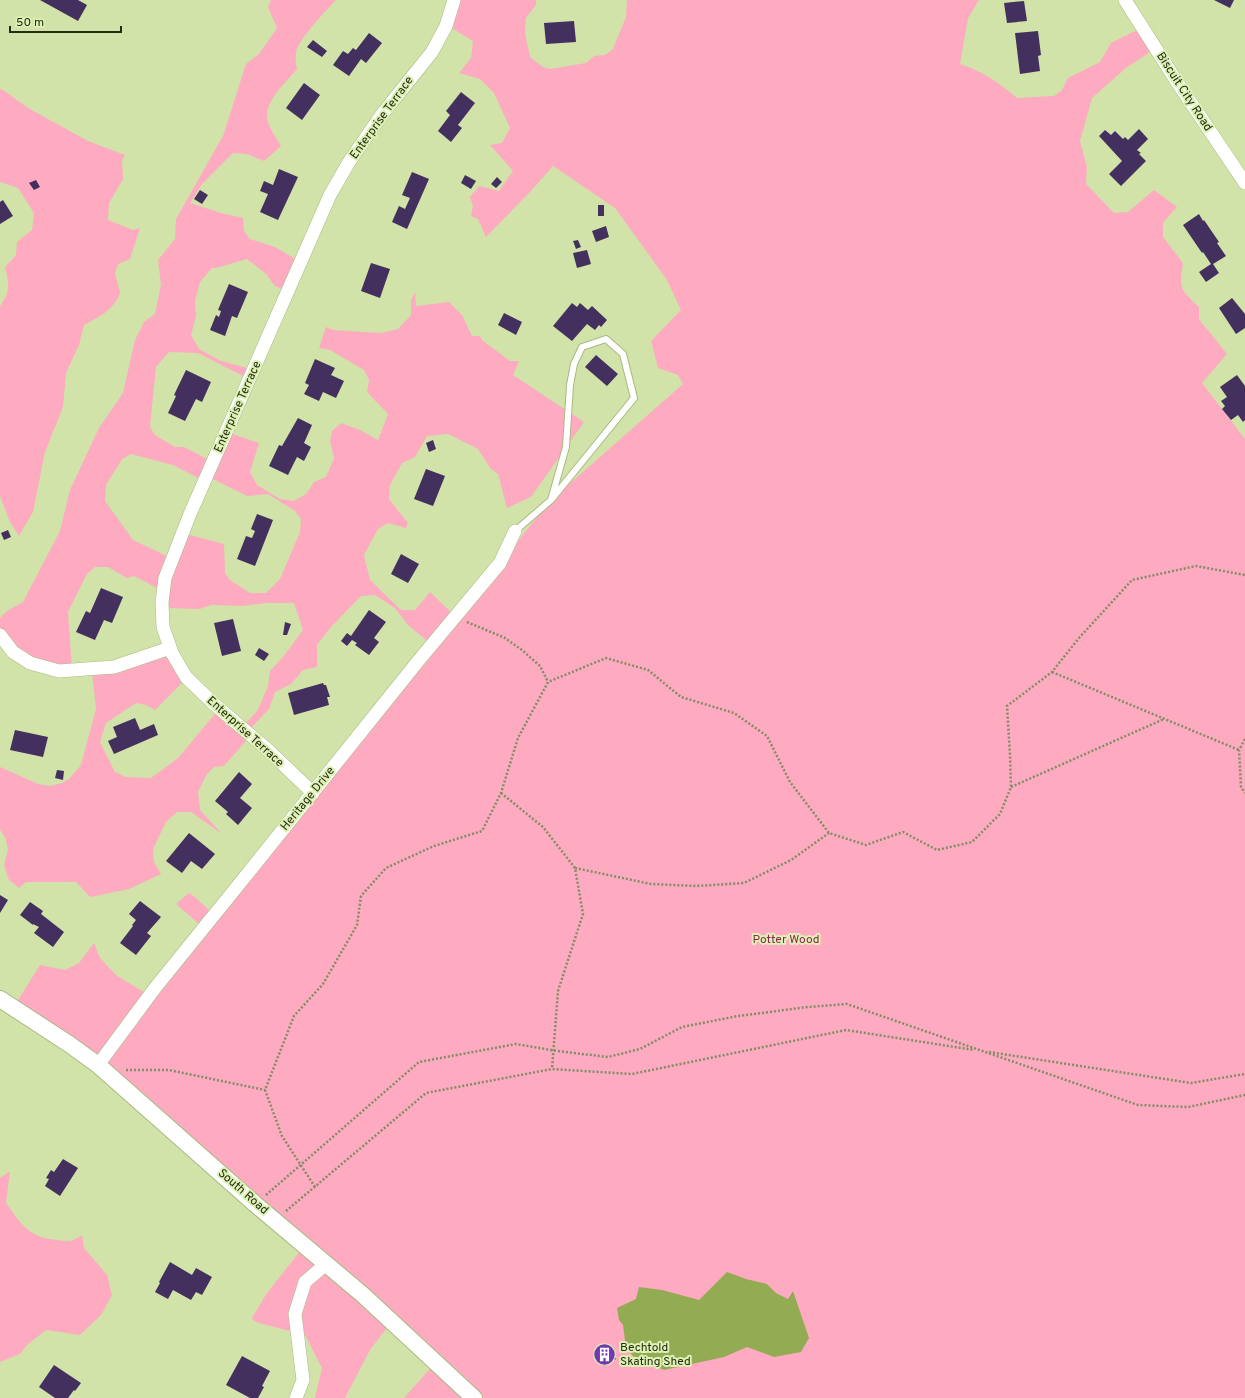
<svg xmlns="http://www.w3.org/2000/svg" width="1245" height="1398" viewBox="0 0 1245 1398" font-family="Overpass,sans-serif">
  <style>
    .green { fill: #feaac1; fill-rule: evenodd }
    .water { fill: #93ab52 }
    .building { fill: #43305e }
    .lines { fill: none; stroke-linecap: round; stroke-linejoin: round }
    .service-casing { stroke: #a9ba81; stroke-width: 8 }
    .minor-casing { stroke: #a9ba81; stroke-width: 14 }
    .tertiary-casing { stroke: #a9ba81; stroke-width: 18 }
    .path { stroke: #818d63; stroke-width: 2.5; stroke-dasharray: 2 2; stroke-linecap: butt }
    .service { stroke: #fff; stroke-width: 6 }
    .minor { stroke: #fff; stroke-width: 13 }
    .tertiary { stroke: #fff; stroke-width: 16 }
    .labels { text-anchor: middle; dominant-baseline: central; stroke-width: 4; stroke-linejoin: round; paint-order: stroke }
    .street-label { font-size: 12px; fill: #252b14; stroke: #def1b5 }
    .park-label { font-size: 12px; fill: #8f214c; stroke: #def1b5 }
    .poi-label { font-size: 12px; fill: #252b14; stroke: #def1b5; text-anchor: start }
  </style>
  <rect width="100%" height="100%" fill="#d1e3a8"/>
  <path class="green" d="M271,0H336C326,11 298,39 296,53C295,58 296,65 297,69C285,84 260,104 269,125C272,132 277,139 281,146L264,161L247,154L233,153L202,184L190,203L221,213L243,218L244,231L250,239L275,247L302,263L289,292L275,286L266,274L247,259L216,268H212L200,282L195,301L196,316L191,335L199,349L221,361L254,370L251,380L198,353L169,352L156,367L150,427L155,435L175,447H184L213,462L230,433L259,443L250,472L257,485L280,499L294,501L306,494L314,482L326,477L334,458L330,442L332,431L341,423L360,430L378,440L388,414L367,392L369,380L364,370L330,350L319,348L326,327L333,330L381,333L398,329L411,315V301L415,292L416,306L449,302L462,315L472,336H480L482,340L510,361H519L513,375L584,422L531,497L507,508L498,474L490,468L478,449L448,434L427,436L415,457L402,463L390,485L389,499L408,523L406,528L388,523L378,529L364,555L370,580L401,610H415L430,592L456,617L551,500L683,384L678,375L658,368L651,341L681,310L667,280L615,208L553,166L531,191L486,237L478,219L471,216L473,206L470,197L479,186L499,191L513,171L490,145L502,143L510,128L494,93L480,79L459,73L471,58L473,41L450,27L456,0H536V5L526,18L525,33L530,57L543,67L550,69L586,63L594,56L605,55L613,49L626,17L627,0H979L968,18L960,64C984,72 998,82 1017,98L1054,96L1062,90L1068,78L1100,62L1111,43L1137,30L1156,48L1126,68L1092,98L1080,141L1087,167L1086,184L1114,213L1128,212L1154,190L1177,207L1163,223V237L1183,263C1179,290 1180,289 1199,307V319L1227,354L1202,383L1245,439V1398H404L435,1363L391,1322L370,1350L345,1398H315L322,1368L305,1335L259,1323L253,1320L252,1318L267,1293L304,1246L15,1005L40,965L65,970L79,963L94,943L100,958L117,976L149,995L205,929L176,904L189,893L195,897L213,914L432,645L408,625L395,608L375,595L361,596L331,627L317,645V667L303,670L291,684L275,692L269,709L248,731L250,736L224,766L214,767L207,774L198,792L200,810L222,834L191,812H177L166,822L153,849L154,862L161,874L129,889L90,897L76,882H26L19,888L9,880L4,865L8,850L5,837L0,830V767L38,784L50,786L62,783L69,779L81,765L96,709L92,671L167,650L186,679L155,710L146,705L136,703L106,723L100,742L115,772L126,777L151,778L178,758L219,709L243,726L258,710L268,686L270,671L283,657L303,630L294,603H266L243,606L211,605L200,609L165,608L163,591L134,576L127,578L108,567H95L87,574L68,612L72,670L32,663L0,638V618L7,611L23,602L60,531L70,490L99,428L123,393L135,340L144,322L155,314L161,284L158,260L175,239L176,219L223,136L246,64L259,54L277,28L268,7ZM131,454L173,465L204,481L211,478L247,496L268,494L295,511L301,519L300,532L280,579L266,593H250L230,580L225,573L224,544L186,534L173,559L133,540L105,501L106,485L122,459Z
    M0,89L3,90L28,108L88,141L125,155L122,160L123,179L109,203L108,220L133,230L140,228L130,259L118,264L115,273L120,293C114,310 99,317 84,325L79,345L66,373L63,407L45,452L33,512L19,536L10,522L0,496V306C11,291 9,283 5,267L16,255L17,242L32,230L34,213L18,188L0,182Z
    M10,1171L6,1203C22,1225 28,1237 56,1240C70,1241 70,1243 82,1235L84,1248L107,1275L112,1295L101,1315L80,1335L46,1330L27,1345L20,1354L0,1362V1178Z"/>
  <path class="water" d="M727,1272L746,1279L767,1284L776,1293L788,1299L793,1291L809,1338L801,1352L774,1357L747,1347L724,1357L664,1370L633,1356L626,1348L623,1325L619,1320L617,1308L636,1299L639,1287L662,1290L699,1300Z"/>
  <path class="building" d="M40,0H78L87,5L78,21Z
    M1214,0H1234L1230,8Z
    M1024,1L1027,21L1007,23L1004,3Z
    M574,21L576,42L546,44L544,23Z
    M1038,31L1041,55L1038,56L1040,71L1020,74L1015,33Z
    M369,33L382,43L366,63L361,59L349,76L333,65L343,51L348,54L353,48L356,50Z
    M313,40L327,51L322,57L307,47Z
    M304,83L320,95L302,120L286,108Z
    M461,92L475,103L458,125L462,128L451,142L438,131L450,115L446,111Z
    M1139,129L1148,139L1137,150L1141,153L1139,154L1146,161L1121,186L1109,174L1122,161L1099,136L1105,130L1111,135L1115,131L1123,139L1125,137L1128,140Z
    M279,169L298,177L278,220L260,212L268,194L260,191L264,181L273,185Z
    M412,172L429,179L407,229L392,222L399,206L405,209L410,198L402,195Z
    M465,175L476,181L471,189L461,183Z
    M497,177L502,182L496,188L491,184Z
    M36,180L40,187L34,190L29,183Z
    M200,190L208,195L202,204L194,199Z
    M3,200L13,216L0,224V202Z
    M598,205H604V216H598Z
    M1199,214L1203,221L1204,220L1219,242L1217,243L1226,256L1213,264L1219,273L1206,282L1199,272L1211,264L1203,252L1202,253L1183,225Z
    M606,226L609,237L596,242L592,231Z
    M578,240L581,247L576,249L573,241Z
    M587,250L591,264L577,268L573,253Z
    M371,263L390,269L380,298L361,291Z
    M229,284L248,292L237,318L232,316L225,336L210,330L216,315L219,317L221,311L218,310Z
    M1232,298L1245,314V328L1236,334L1219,308Z
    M572,303L577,307L580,303L588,310L592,306L607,320L601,327L599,325L595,330L587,324L572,341L553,326Z
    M504,313L522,322L516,335L498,325Z
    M596,355L618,374L607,386L585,367Z
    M315,359L335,368L331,375L344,381L336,398L323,392L319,401L304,394L309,385L305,383Z
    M186,370L211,382L202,402L196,399L185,421L168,413L176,396L174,395Z
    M1237,375L1245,386V420L1243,422L1238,415L1231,420L1222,409L1225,406L1221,401L1227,397L1220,387Z
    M298,418L312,425L304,443L311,447L304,461L297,457L288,475L269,466L279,445L282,446Z
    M433,440L436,449L429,452L426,443Z
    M426,469L445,476L433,506L414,499Z
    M257,514L273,520L255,566L237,559L246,536L252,538L255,531L251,529Z
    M8,530L11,537L4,540L1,533Z
    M401,554L419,564L408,583L391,574Z
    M101,588L123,597L112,623L104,620L95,640L76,632L86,611L90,613Z
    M369,610L386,622L374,638L379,642L369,655L355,645L357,643L352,640L347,646L341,641L347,633L351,636Z
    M233,619L241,651L222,656L214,623Z
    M285,622L291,624L287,635H283Z
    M259,648L269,654L264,661L255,655Z
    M323,683L324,685H326L330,697H327L329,705L294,715L288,693Z
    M135,718L140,730L154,724L158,735L114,754L108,741L117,737L113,727Z
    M15,730L48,737L43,757L10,750Z
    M57,770L64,771L63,780L55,778Z
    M239,772L252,784L240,798L252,808L238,825L226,814L228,812L215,801Z
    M189,833L215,854L202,869L191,861L182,873L166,861Z
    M0,895L8,900L0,913Z
    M140,901L161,917L147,933L151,936L136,955L120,943L133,926L132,925L136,920L129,914Z
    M30,902L43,911L41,914L64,932L53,947L34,933L39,927L33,924V925L20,915Z
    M63,1159L78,1168L60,1196L45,1186L49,1179L46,1178L51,1170L54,1172Z
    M170,1262L192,1275L196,1268L212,1277L202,1295L196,1292L191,1300L173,1290L168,1299L155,1292L160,1283L159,1282Z
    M607,1345L616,1359L604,1366L594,1352Z
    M242,1356L270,1371L262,1386L264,1387L258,1398H250L226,1385Z
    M54,1365L81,1383L75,1391L74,1390L68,1398H55L39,1387Z"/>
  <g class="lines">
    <defs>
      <path id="service" d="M515,531L551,500L634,398L623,354L606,339L582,347L574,364L570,385L566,447L551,500"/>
      <path id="minor" d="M1125,0L1177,82L1245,183
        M0,635L13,652L30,663L59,671L114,667L170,648
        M313,793L268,750L214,704L186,677L172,653L163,627L162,602L165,578L190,514L330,195L349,162L383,113L432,52L446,26L454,0
        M98,1065L155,988L240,883L419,660L500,563L515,531
        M296,1398L303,1380L295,1314L305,1282L326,1264"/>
      <path id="tertiary" d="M0,999L69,1044L98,1065L255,1204L363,1295L474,1398"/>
    </defs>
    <use href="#service" class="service-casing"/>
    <use href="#minor" class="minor-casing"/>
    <use href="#tertiary" class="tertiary-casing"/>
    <path class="path" d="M467,622L505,638L522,650L540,666L548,682
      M1052,672L1239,750
      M1245,739L1239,750L1241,787L1245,793
      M1011,787L1164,719
      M501,793L543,827L575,868L583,914L558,991L552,1069
      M575,868L651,884L697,886L744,883L791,860L829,833
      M989,1052L1191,1083L1245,1074
      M126,1070H169L265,1090
      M315,1187L282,1136L265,1090L294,1016L323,984L357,925L361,896L386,868L434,846L482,831L501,793L518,738L548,682L606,658L648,670L681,697L734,713L767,736L790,782L829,833L866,845L903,832L937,850L972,842L1000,814L1011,787L1010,755L1007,706L1052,672L1079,638L1132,580L1196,566L1245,575
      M266,1195L419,1062L516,1044L557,1051L608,1057L640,1049L682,1027L738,1016L808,1007L847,1004L1138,1105L1188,1107L1245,1095
      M286,1211L426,1093L552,1069L632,1074L846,1030L974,1050"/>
    <use href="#service" class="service"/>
    <use href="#minor" class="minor"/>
    <use href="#tertiary" class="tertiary"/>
  </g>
  <defs>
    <symbol id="building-disc" viewBox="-11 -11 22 22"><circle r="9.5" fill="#7139af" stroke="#def1b5"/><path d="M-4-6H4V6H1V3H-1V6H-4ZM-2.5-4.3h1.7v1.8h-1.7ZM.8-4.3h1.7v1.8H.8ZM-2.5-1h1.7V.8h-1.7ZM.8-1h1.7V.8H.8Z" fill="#fff"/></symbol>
  </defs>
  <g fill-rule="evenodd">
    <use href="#building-disc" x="592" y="1342" width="25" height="25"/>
  </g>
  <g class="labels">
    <g class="street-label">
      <text transform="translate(1184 92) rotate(57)">Biscuit City Road</text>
      <text transform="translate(382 118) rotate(-54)">Enterprise Terrace</text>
      <text transform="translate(238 407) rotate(-66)">Enterprise Terrace</text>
      <text transform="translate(245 732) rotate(42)">Enterprise Terrace</text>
      <text transform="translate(308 799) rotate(-51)">Heritage Drive</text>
      <text transform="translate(243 1192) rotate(41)">South Road</text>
    </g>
    <g class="park-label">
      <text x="786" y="940">Potter Wood</text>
    </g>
    <g class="poi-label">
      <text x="620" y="1348">Bechtold<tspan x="620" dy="14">Skating Shed</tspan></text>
    </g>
  </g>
  <path d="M10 26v6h111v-6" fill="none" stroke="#252b14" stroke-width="2"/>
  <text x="16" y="26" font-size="12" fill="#252b14" stroke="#def1b5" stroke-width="3" paint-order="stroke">50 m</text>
</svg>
